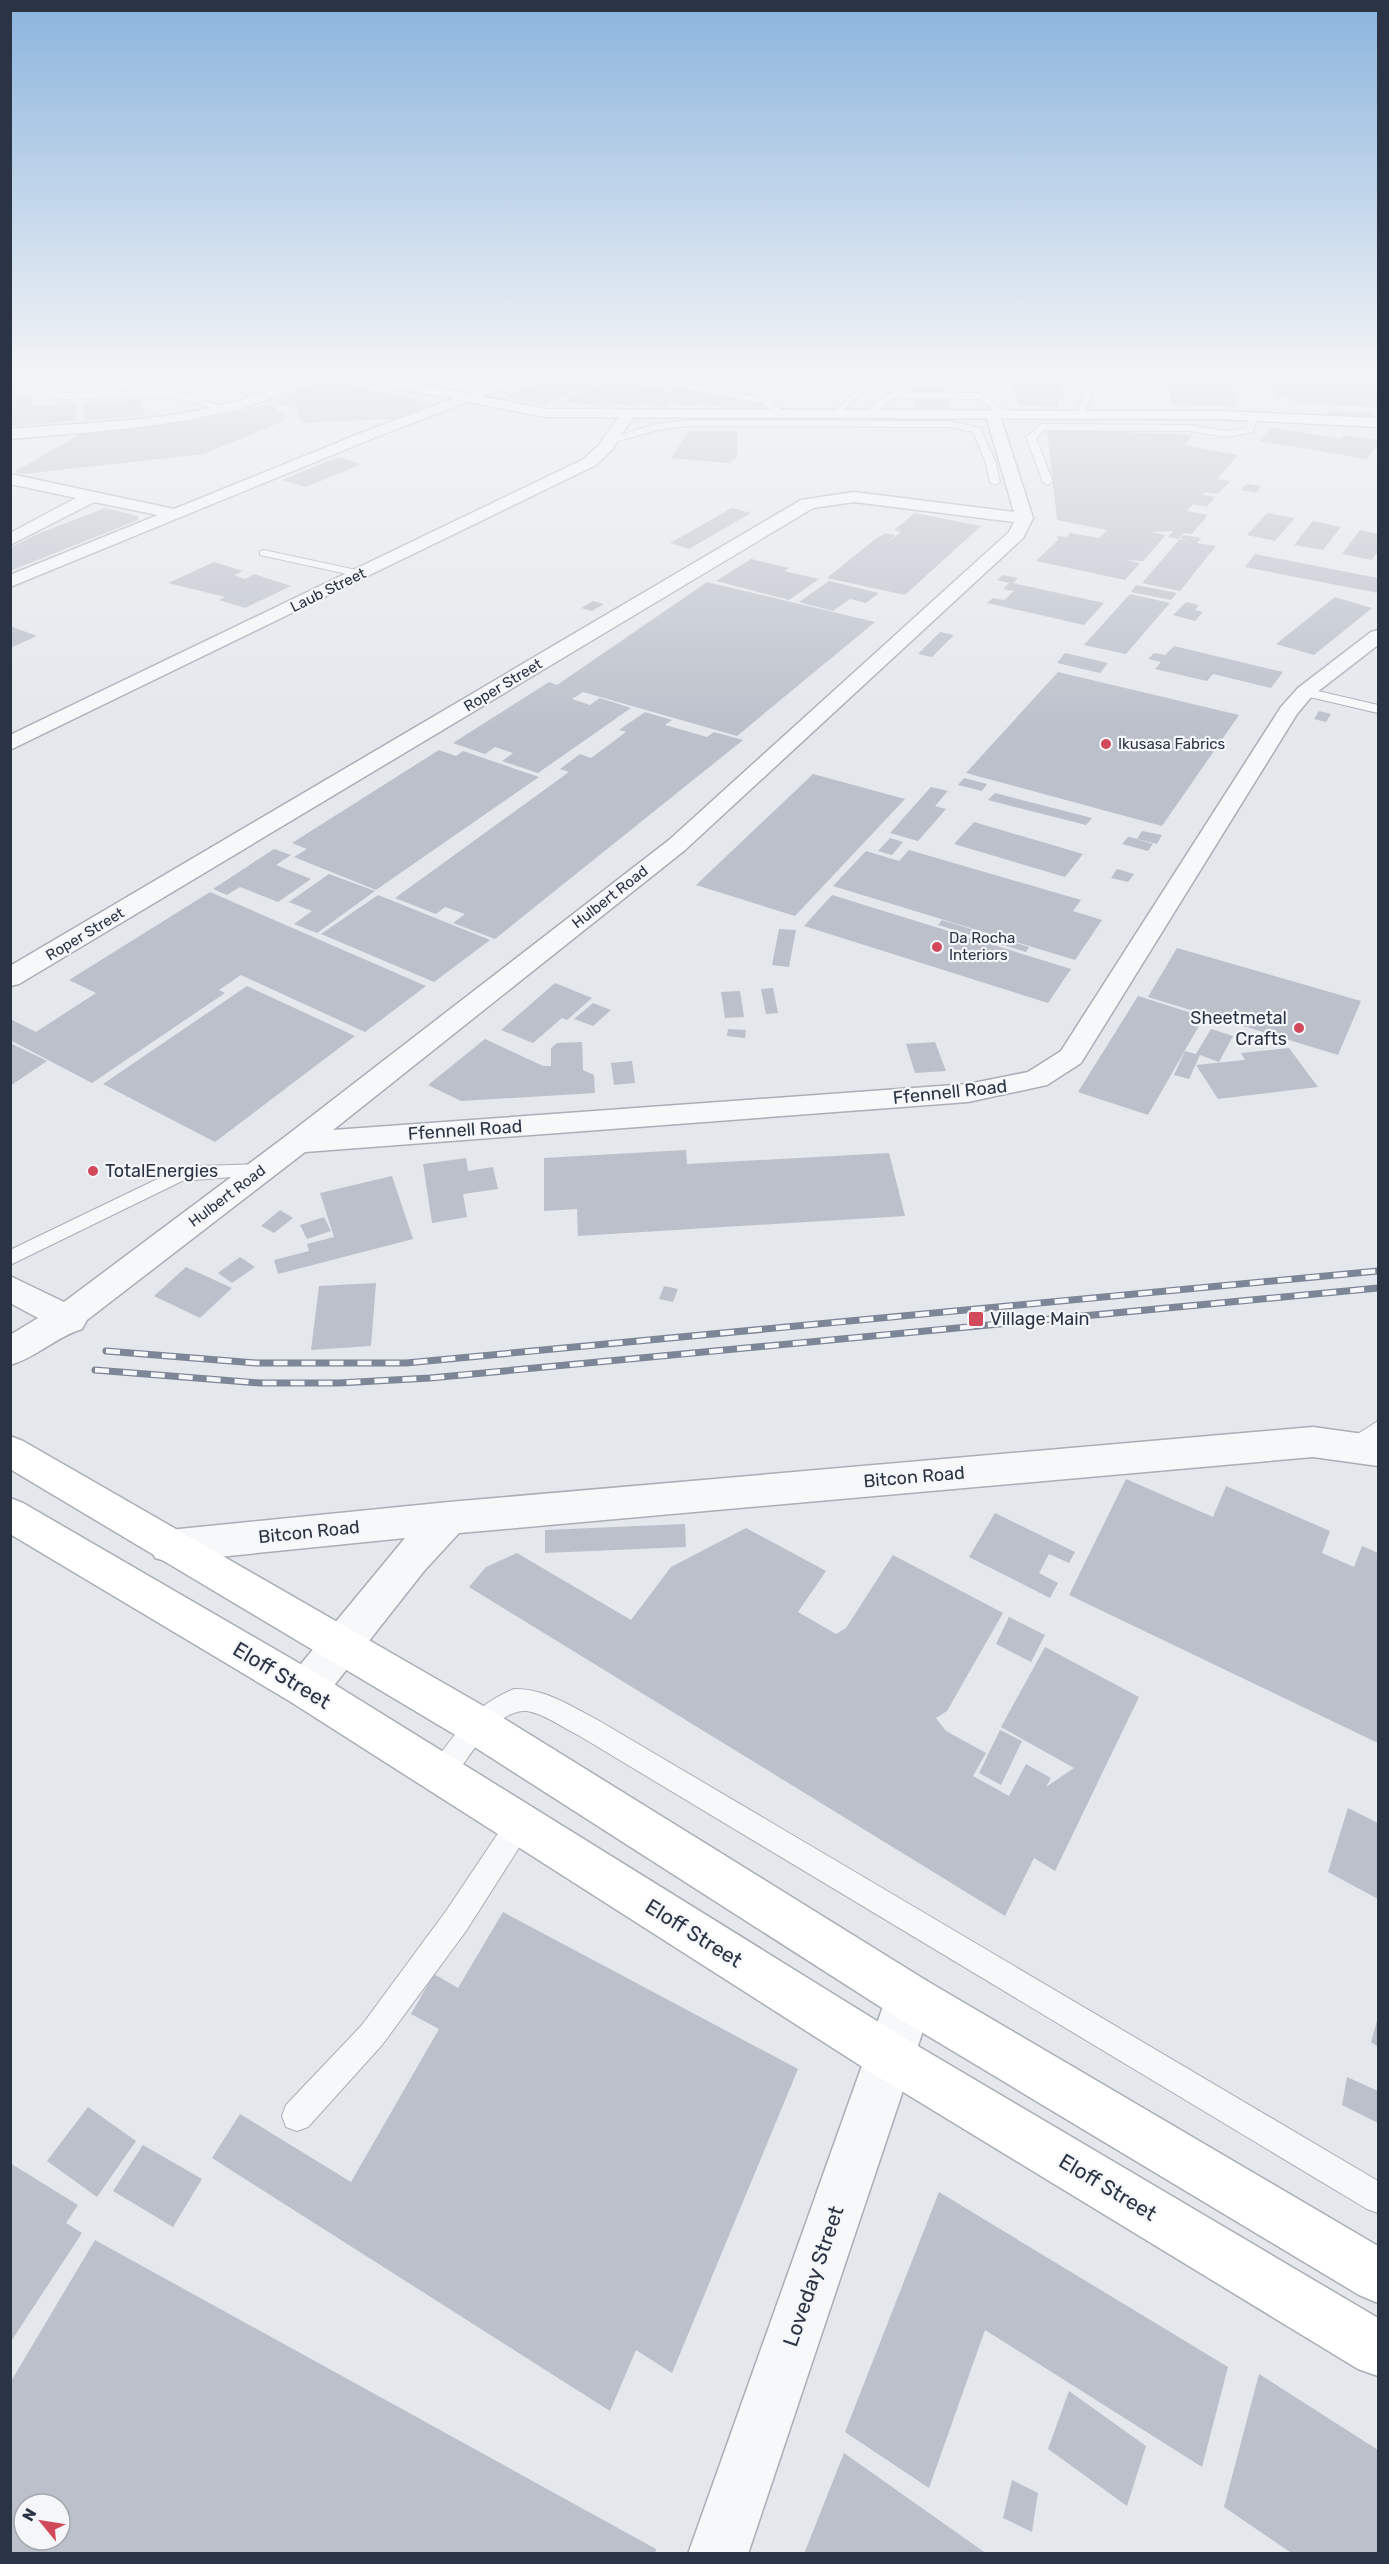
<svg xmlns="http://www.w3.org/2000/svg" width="1389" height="2564" viewBox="0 0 1389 2564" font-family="Rubik,sans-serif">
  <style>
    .building { fill: #bbc0ca; fill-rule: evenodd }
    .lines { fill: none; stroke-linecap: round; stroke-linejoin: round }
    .lane-casing { stroke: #a9aeb7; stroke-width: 2 }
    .street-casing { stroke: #a9aeb7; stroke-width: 3 }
    .secondary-casing { stroke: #a9aeb7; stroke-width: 3 }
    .lane { fill: #f7f8fa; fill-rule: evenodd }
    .street { fill: #f7f8fa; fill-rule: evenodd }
    .secondary { fill: #fff; fill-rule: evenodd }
    .rail-casing { stroke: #7d8696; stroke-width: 7 }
    .rail { stroke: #f4f6f9; stroke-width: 4.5; stroke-dasharray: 14; stroke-linecap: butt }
    .poi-dot { fill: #d1495b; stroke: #f4f6f9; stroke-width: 2 }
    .labels { text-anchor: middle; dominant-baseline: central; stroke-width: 4.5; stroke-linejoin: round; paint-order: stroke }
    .far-street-label { font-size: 15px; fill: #2b3445; stroke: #f4f6f9 }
    .far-poi-label { font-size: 15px; fill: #2b3445; stroke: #f4f6f9; text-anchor: start }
    .poi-label { font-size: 18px; fill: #2b3445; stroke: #f4f6f9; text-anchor: start }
    .street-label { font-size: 18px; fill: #2b3445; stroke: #f4f6f9 }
    .near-street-label { font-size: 21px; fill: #2b3445; stroke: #f4f6f9 }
  </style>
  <rect width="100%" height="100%" fill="#e4e7ec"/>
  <path class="building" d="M558,374H595L608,377L544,405L506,397Z
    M1007,374H1060L1062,379L1045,378L1046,383H1059L1065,399H1056L1059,407L1019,406L1012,382H1024L1023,380H1009Z
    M1273,374H1319L1377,380L1378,408L1290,401V398L1278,397L1277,391L1270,390L1265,384L1264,379H1273Z
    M17,379L16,396L31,397L32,407L75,403L76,421L10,426V380Z
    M320,379L431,403V406L393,419L301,423L296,408L274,403Z
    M612,379L638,382L633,384L664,388L661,390L668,391L677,387L690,388L710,392L706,394L765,405L759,408L719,407L699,403L690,407L672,403L664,407L644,403L634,407L615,403L607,407L562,401Z
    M1167,382L1231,385L1238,407L1172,404Z
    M909,386L944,387L951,410H915Z
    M142,399L145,415L85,421L83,405Z
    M269,404L287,416L282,422L204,454L22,474L14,472L82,433L200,420Z
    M1327,410L1370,413L1371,417L1328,414Z
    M1271,427L1341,439L1344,435L1378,440V444L1367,459L1259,441Z
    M1047,429L1194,435L1184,445L1238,455L1217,479L1230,481L1218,494L1205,492L1203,495L1215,497L1207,507L1193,504L1187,511L1208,515L1192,534L1184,533L1178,539L1168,537L1173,531L1150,532L1166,535L1143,561L1125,560L1140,563L1125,580L1036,561L1058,540L1057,536L1067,537L1070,533L1099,538L1107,530L1057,520Z
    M689,431H737V457L729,463L671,458Z
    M338,457L362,464L306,487L282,480Z
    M1246,484L1261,486L1256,493L1241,490Z
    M105,508L138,516V520L10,571V548L35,535Z
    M732,508L751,513L689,549L670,543Z
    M915,513L981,526L905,595L827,578L874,540L885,533L895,535L887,543L901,532L894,530Z
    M1267,513L1295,518L1275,541L1247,535Z
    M1313,521L1341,527L1323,550L1294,545Z
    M1360,530L1378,534V551L1372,560L1342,554Z
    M1184,535L1201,538L1197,543L1216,546L1180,591L1142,583L1180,539L1189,541L1180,538Z
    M1255,554L1378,578V593L1245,567Z
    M751,559L789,568L784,571L819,579L789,600L716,581Z
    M214,562L243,571L234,575L245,579L254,574L291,586L245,608L219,600L225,597L168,583Z
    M1003,575L1018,578L1013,583L1104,603L1084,625L987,603L993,598L1004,600L1014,591L1003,589L1009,583L997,580Z
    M829,581L879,593L866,603L850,599L833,611L799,602Z
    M707,582L875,622L737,736L583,692L572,699L590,705L600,698L631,708L538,773L502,761L513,753L495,747L485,754L453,743L549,682L557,685Z
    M1136,585L1177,593L1171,600L1131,592Z
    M1130,594L1170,603L1126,654L1084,645Z
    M1335,597L1372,608L1314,655L1276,644Z
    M593,601L604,604L592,611L581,608Z
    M1186,602L1199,605L1195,610L1203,612L1195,621L1173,615Z
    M10,626L37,636L10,648Z
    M940,632L954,635L932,657L918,654Z
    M1174,646L1283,672L1271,688L1213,674L1207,681L1155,669L1161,662L1148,659L1154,653L1165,655Z
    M1065,653L1108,663L1100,673L1057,663Z
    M1058,672L1239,715L1162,826L966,773Z
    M1319,711L1331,714L1326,722L1314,719Z
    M645,712L672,720L665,725L707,737L714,732L743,740L495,939L453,923L465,914L445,907L436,914L395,898L569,772L560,769L580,754L591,758L626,732L619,730Z
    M439,750L456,756L463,751L539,777L376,890L294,857L307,849L292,843Z
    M813,774L905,799L795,916L696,885Z
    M964,778L987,784L982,791L958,785Z
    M931,787L948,791L935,806L946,809L918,841L890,833Z
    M995,793L1092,818L1086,825L988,800Z
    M974,822L1083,854L1065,877L954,844Z
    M1142,831L1162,835L1157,844L1137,839Z
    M1128,837H1130L1153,844L1148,851L1122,844Z
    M890,838L903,842L892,855L878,851Z
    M274,849L291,855L276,865L311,879L278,902L240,887L227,895L213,889Z
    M909,850L1081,900L1073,911L1102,920L1075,960L833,886L866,851L899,861Z
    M1117,869L1134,874L1128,882L1111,878Z
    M329,874L375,891L317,933L294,924L312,911L289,902Z
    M210,892L426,986L365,1032L241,975L219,990L225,993L92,1083L10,1040V1019L36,1032L96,993L69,980Z
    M378,895L490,940L434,982L321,934Z
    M832,895L1071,969L1048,1003L804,926Z
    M942,920L1029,947L1026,952L938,925Z
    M779,929L796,930L789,967L772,965Z
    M1177,948L1361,1001L1338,1055L1148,997Z
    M555,983L592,998L567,1020L562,1018L533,1043L501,1030Z
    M247,986L355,1036L215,1142L103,1084Z
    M773,988L778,1013L766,1014L761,989Z
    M740,991L744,1017L725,1018L721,992Z
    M1138,996L1204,1017L1148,1115L1078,1092Z
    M593,1003L611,1010L593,1026L574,1019Z
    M728,1029L746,1030L745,1038L727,1036Z
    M1211,1029L1233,1036L1219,1062L1200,1055L1189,1079L1174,1075L1185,1051L1196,1054Z
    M485,1039L543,1066H551V1048L557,1043L582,1042L583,1070L594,1075L595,1093L461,1101L428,1085Z
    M935,1042L946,1071L915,1073L906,1044Z
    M10,1043L47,1061L10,1086Z
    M1289,1048L1318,1087L1218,1099L1196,1065L1245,1060L1241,1053Z
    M632,1061L635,1083L614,1085L611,1063Z
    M686,1150L687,1164L889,1153L905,1216L578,1236L577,1209L544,1211V1158Z
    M466,1158L468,1171L493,1167L498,1189L463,1194L467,1217L432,1223L423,1164Z
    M392,1176L413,1239L278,1274L274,1260L309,1251L307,1244L334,1237L320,1193Z
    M280,1210L293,1218L274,1233L261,1226Z
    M324,1217L331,1231L307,1239L300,1225Z
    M240,1257L255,1267L232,1283L218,1273Z
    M186,1267L232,1288L200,1318L154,1296Z
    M376,1283L371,1346L311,1350L319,1286Z
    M664,1286L678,1289L673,1302L659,1299Z
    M1126,1479L1213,1517L1226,1486L1330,1531L1322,1553L1354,1567L1362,1546L1378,1553V1743L1069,1595Z
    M995,1513L1075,1552L1069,1563L1049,1554L1039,1573L1058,1583L1050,1598L969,1557Z
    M685,1524L686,1547L545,1553V1530Z
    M746,1528L826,1571L798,1612L836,1634L846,1628L893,1555L1003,1613L947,1711L936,1718L946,1731L986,1753L973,1776L1009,1796L1026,1764L1051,1778L1046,1787L1074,1768L1001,1727L1045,1647L1139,1697L1055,1871L1034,1858L1005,1916L469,1587L486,1567L517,1553L631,1620L671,1567Z
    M1009,1617L1045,1635L1031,1662L996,1644Z
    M1000,1730L1022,1741L1001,1785L979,1773Z
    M1348,1808L1378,1823V1899L1328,1872Z
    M503,1912L798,2069L672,2373L636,2350L610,2411L212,2158L240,2114L351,2182L439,2029L411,2014L434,1974L458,1988Z
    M1378,2017V2047L1371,2042Z
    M1347,2077L1378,2091V2123L1342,2105Z
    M88,2107L136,2141L97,2197L47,2161Z
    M143,2145L202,2179L173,2227L113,2191Z
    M10,2163L78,2205L66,2223L82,2233L10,2343Z
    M939,2192L1228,2367L1202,2467L985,2330L929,2488L845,2432Z
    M95,2240L656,2549L655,2554H10V2383ZM24,2504H60V2540H24Z
    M1259,2374L1378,2450V2554H1293L1224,2507Z
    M1069,2391L1146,2446L1127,2506L1048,2449Z
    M844,2453L987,2554H804Z
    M1012,2480L1038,2493L1032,2532L1003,2518Z"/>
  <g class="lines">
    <defs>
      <path id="lane" d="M21,374H29L28,385L64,393L139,391L137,387L165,374H177L141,391L170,390L228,408L224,411L170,396L64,399L21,389Z
        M50,374H72L129,385L125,388Z
        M638,374L771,400L785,415L778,417L765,404L641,379Z
        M786,374H805L868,388L835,418L832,417V413L858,389Z
        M1088,374H1096L1085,415L1081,418L1077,415Z
        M898,392L980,393L1012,416L1005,418L978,399L898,398H893L871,417H865V413L887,394Z
        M1253,413L1257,416L1253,432L1226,437L1189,431L1044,430L1036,438L1053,482L1048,485L1043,482L1026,437L1042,424L1189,425L1226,431L1246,428L1249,416Z
        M689,420L951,421L980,428L996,463L1000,482L995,485L990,482L986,463L973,432L951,427L689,426L657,430L611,443L606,440L656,424Z
        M264,550L361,571L366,574L361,577L260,555V551Z
        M1305,688L1378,705V713L1301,695L1299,692Z
        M262,1164L268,1166L271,1170L268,1174L182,1181L10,1265V1250L172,1172L199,1166Z
        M1378,1421V1441C1368,1449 1361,1456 1348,1452L1345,1446L1348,1440Z
        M514,1689C544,1688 570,1706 596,1719L1378,2181V2213L1367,2209L578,1735C563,1728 545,1714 527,1711C496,1708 467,1760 451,1782L442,1785L433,1782L429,1773L433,1764C456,1732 476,1704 514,1689Z
        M520,1810L529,1814L533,1823L529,1832L466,1931L382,2045L308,2127L297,2131L286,2127L282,2116L286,2105L362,2025L446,1911L511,1814Z"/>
      <path id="street" d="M292,374H309C264,425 79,432 10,439V429C90,422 185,422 260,393C271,389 282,381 292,374Z
        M520,374H541L376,437L10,587V575L158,515L94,502L10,545V533L76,498L10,484V474L174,509L366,431Z
        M628,410L635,414L611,451L596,465L10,750V735L584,459L599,445L623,411Z
        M993,412L1000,416L1033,518L1023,538L685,850L333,1130L968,1084L1028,1072L1061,1051L1281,707L1298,688L1371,632L1378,630V645L1312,696L1297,714L1081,1063L1047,1085L968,1102L305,1152L87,1320L82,1329C56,1337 37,1357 10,1365V1335L38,1318L10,1303V1276L64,1302L286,1136L669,840L1009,532L1014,522L854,502L813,508L19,984L10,986V966L801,500L854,492L1014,512L986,416Z
        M1313,1427L1378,1436V1466L1313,1457L459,1533L424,1571L321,1702L306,1708L291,1702L285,1689L291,1676L405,1538L169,1562L155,1558L150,1546L155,1534L169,1530L449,1502Z
        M910,1974L927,1981L934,1998L748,2554H688L886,1998L893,1981Z"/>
      <path id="secondary" d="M338,374H369L546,409L1219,411L1378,418V427L1219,419L546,417L345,378Z
        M10,1436L23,1441L492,1711L927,1981L1378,2246V2303L1359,2295L893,2015L462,1739L10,1469Z
        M10,1498L23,1503L321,1676L906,2039L1378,2318V2376L1358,2369L872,2073L291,1702L10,1534Z"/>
    </defs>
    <use href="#lane" class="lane-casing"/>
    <use href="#street" class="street-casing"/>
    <use href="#secondary" class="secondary-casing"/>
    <use href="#lane" class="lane"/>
    <use href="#street" class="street"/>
    <use href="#secondary" class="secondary"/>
    <defs>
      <path id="rail" d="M106,1351L256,1363H406L1378,1271
        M95,1370L260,1383H339L430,1378L1378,1288"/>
    </defs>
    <use href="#rail" class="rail-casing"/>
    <use href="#rail" class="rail"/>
  </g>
  <linearGradient id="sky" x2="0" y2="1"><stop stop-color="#8bb4dd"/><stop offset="0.51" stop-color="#f3f4f6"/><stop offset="1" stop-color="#f3f4f6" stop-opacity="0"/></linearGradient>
  <rect width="1389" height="733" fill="url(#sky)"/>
  <g class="poi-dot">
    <circle cx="1106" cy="744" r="6"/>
    <circle cx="937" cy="947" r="6"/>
    <circle cx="1299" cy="1028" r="6"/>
    <circle cx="93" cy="1171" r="6"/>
    <rect x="968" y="1311" width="16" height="16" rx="3"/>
  </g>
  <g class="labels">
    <g class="far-street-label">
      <text transform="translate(328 590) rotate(-26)">Laub Street</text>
      <text transform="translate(503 685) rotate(-31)">Roper Street</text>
      <text transform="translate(610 897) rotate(-38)">Hulbert Road</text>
      <text transform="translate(85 934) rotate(-31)">Roper Street</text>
      <text transform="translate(227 1196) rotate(-37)">Hulbert Road</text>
    </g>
    <g class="far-poi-label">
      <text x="1118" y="744">Ikusasa Fabrics</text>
      <text x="949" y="938">Da Rocha<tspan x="949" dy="17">Interiors</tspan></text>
    </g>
    <g class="poi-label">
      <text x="1287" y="1018" text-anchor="end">Sheetmetal<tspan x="1287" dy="21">Crafts</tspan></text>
      <text x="105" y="1171">TotalEnergies</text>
      <text x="990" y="1319">Village Main</text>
    </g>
    <g class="street-label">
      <text transform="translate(950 1092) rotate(-6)">Ffennell Road</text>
      <text transform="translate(465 1130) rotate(-4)">Ffennell Road</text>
      <text transform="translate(914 1477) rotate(-5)">Bitcon Road</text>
      <text transform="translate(309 1532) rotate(-6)">Bitcon Road</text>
    </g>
    <g class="near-street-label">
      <text transform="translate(282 1675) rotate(31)">Eloff Street</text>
      <text transform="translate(694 1933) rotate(32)">Eloff Street</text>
      <text transform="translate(1108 2187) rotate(31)">Eloff Street</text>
      <text transform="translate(813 2276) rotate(-71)">Loveday Street</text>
    </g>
  </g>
  <rect width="1389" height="2564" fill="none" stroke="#2b3445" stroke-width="24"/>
  <g transform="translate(42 2522) rotate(300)"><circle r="28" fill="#f4f6f9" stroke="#a4a8b1" stroke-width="1.5"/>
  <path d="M0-4.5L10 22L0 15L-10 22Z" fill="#d1495b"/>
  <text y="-9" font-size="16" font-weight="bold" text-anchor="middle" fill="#2b3445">N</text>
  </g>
</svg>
